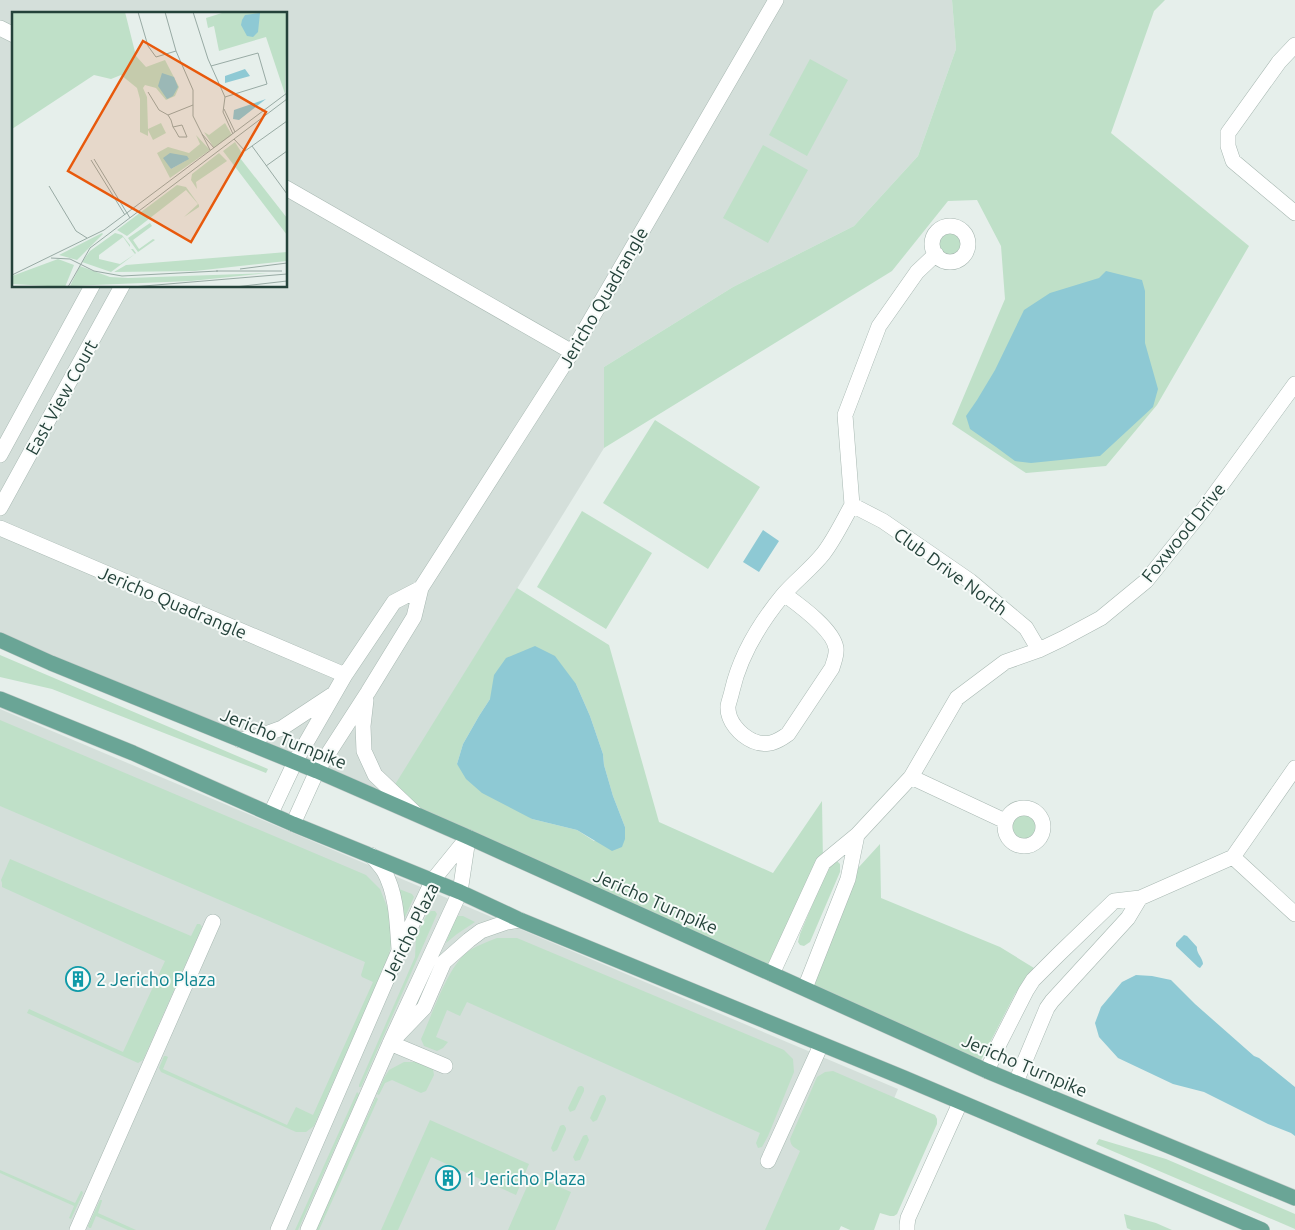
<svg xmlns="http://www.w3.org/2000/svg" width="1295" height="1230" viewBox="0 0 1295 1230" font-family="Ubuntu,sans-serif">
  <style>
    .built { fill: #d4dfda; fill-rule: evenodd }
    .green { fill: #bfe0c8; fill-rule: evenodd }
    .water { fill: #8ec9d4 }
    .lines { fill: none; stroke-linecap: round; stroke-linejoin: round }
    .minor-casing { stroke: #a8b8b2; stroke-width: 16 }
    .major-casing { stroke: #c2cac8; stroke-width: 16 }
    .minor { stroke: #fff; stroke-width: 15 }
    .major { stroke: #6aa596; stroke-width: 15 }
    .labels { text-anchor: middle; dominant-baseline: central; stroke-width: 4; stroke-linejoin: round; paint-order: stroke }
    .street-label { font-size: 18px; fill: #24423a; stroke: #f7fbf9 }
    .culture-label { font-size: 18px; fill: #0d838f; stroke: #f7fbf9; text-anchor: start }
    .inset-road { fill: none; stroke: #98aaa4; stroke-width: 1 }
    .view { fill: #e8590c; fill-opacity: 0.15; stroke: #e8590c; stroke-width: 2.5 }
    .inset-edge { fill: none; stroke: #24423a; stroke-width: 2.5 }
  </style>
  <rect width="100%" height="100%" fill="#e6efeb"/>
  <path class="built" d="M0,0H952L956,49L918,156L854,226L733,287L604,367V448L392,791L416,814L0,640ZM14,14H286V286H14Z
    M0,709L898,1089L839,1230H0Z"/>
  <path class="green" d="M952,0H1165L1154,11L1111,133L1249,246L1157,405L1106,466L1026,473L952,424L1005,299L1001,246L977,200L948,201L892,271L604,448V367L733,287L854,226L918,156L956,49Z
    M810,59L848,80L807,156L769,135Z
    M763,145L808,170L768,243L723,218Z
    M937 243a13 13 0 1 1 26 0a13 13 0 1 1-26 0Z
    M655,420L760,487L708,569L603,503Z
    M582,511L652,553L606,629L537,587Z
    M517,588L609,645L659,822L773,873L822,801L823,863L772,974L468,837L391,791ZM576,684L590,716L603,754L604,765L613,796L625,827L594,841L577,830L532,819L457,764L463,744L479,716L490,699Z
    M0,655L268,769L266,773L52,689L0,677Z
    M0,720L366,875L380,889L390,914L392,938L389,955L314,1126L306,1132H296L161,1072L159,1068L164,1056H166L168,1057L163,1069L287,1125L296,1107L313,1115L373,982L362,977L361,975L365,962L0,806Z
    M1009 827a15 15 0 1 1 30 0a15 15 0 1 1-30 0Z
    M880,844L881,898L1000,947L1034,968L1015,994L978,1066L805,988L848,879Z
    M10,859L191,936L197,924H200L202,927L143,1060L138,1063L27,1013L29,1009L123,1052L165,961L2,887V883L1,880Z
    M833,861H837L840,864V872L810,942L804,946L800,945L798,942L800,934L829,865Z
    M399,889L412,894L414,897L405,917L404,916Z
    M431,911H435L437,914L361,1087H359V1085L415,957L416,937L427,914Z
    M458,916H463L475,922L457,934L446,943L454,920Z
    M497,938H517L784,1050L793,1059L794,1072L768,1136L762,1147L758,1148L756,1143L760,1133L467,1002L460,1016L447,1010L436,1037L448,1042L443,1048L437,1051L424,1046L421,1039C432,1015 447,969 466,953C475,946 487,942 497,938Z
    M404,1062H423L433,1069L434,1075L426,1091L421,1093L392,1080L385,1083L379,1095L377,1094L384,1078L389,1070Z
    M833,1071L935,1115L937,1119V1124L897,1214L894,1216H890L880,1213L874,1230H850L841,1226L839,1230H765L800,1151C794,1147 791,1147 790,1139L817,1077L825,1072Z
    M580,1086H582L584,1088V1091L575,1110L570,1112L568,1108L578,1087Z
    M357,1092L359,1094L298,1230H295Z
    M602,1095H604L606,1098V1100L597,1120L593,1122L590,1118L600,1096Z
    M376,1097L378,1099L319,1230H316Z
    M430,1120L529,1164L516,1195L431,1157L398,1230H381Z
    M562,1125H564L566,1128V1130L557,1150L553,1152L551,1148L560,1126Z
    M585,1135H587L589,1140L580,1160L575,1161L573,1157L583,1136Z
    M1099,1139L1166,1159L1295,1214V1229L1096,1144Z
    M0,1170L75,1203L81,1191H82L83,1193L71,1219L69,1218L74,1206L0,1173Z
    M532,1175L571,1192L555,1230H508Z
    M100,1200H102V1201L98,1213L136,1230H128L96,1216L91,1228H89L88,1226Z
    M1124,1214L1156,1223L1172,1230H1131L1127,1228Z"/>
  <path class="water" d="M1106,271L1142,280L1145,291V343L1158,389L1153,407L1100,456L1031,463L1015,461L996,447L970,429L966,416L977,400L995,370L1024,310L1050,293L1099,278Z
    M763,530L779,541L759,572L743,562Z
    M535,646L555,656L576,684L590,716L603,754L604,765L613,796L625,827V839L622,847L612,851L577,830L532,819L482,793L466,779L457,764L463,744L479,716L490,699L494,675L506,658Z
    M1184,935L1187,936L1197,947C1196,953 1203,958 1203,964L1200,968L1198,967L1176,946V943Z
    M1136,975L1152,976L1171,980L1195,1004L1254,1056L1259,1058L1295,1087V1136L1291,1133L1268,1124L1204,1092L1173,1084L1118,1058L1099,1037L1095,1023L1101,1007L1122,982Z"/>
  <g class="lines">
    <defs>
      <path id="minor" d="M0,28L14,35
        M1295,45L1279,62L1228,133V146L1233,161L1295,213
        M286,188L572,352
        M932 244a18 18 0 1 1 36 0a18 18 0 1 1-36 0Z
        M0,455L92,286
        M852,505L845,415L879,326L917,272L936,254
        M852,505L883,521L970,581L1026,628L1039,650
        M0,508L122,286
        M0,528L345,675
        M784,594C799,605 833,629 836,648C837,655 834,661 832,668L788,734C777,742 767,747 753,741C740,735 727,721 728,706C729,701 731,696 732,691C740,656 760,623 783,595C795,581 811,569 823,554C834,540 843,521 852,505
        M366,700L363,726L364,751L375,775L415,813
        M240,740L260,736L282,728L332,695
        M911,777L1005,821
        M1005 827a19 19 0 1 1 38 0a19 19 0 1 1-38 0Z
        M271,813L295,762L345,675L394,602L421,588
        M293,824L317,771L368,692L414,617L421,588L572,352L776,0
        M371,855C375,860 380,865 384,871C397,895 397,922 399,949
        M1233,857L1295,914
        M772,974L823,863L857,835L911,777L957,698L1005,662L1039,650L1062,639L1101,618L1146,581L1203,510L1295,384
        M805,988L848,879L857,835
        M398,1035L424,1008L444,962L469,940L481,931L507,922L520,920
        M390,1043L445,1066
        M987,1071L999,1044L1026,991L1033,980L1058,955L1114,901L1140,898L1233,857L1295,768
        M1016,1082L1047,1008L1052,1001L1128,918L1140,898
        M768,1161L821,1045
        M77,1230L213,922
        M278,1230L399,951L433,880L468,837
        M308,1230L391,1041L460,892L468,839
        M907,1230V1225L908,1218L960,1103"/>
      <path id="major" d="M0,640L51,663L317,771L468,837L987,1071L1295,1198
        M0,699L133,753L293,824L460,892L520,920L904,1078L1262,1230"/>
    </defs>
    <use href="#minor" class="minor-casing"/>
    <use href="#major" class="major-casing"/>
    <use href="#minor" class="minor"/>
    <use href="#major" class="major"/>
  </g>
  <defs>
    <symbol id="building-ring" viewBox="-11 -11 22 22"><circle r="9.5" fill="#f7fbf9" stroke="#0f9aa8" stroke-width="1.5"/><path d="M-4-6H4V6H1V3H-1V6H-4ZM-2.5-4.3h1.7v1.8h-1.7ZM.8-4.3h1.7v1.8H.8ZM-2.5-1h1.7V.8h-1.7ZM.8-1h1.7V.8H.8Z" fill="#0f9aa8"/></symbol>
  </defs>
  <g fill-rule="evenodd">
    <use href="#building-ring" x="64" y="965" width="28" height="28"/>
    <use href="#building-ring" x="434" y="1164" width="28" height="28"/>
  </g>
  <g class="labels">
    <g class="street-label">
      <text transform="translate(603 297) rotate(-60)">Jericho Quadrangle</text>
      <text transform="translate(61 397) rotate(-61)">East View Court</text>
      <text transform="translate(1183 532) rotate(-51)">Foxwood Drive</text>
      <text transform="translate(951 571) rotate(36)">Club Drive North</text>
      <text transform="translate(173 602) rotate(23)">Jericho Quadrangle</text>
      <text transform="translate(284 738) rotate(22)">Jericho Turnpike</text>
      <text transform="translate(656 901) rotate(24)">Jericho Turnpike</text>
      <text transform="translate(410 931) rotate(-64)">Jericho Plaza</text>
      <text transform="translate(1025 1065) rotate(23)">Jericho Turnpike</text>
    </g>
    <g class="culture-label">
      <text x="96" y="979">2 Jericho Plaza</text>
      <text x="466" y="1178">1 Jericho Plaza</text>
    </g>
  </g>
  <g transform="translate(12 12)">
    <rect width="275" height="275" fill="#e6efeb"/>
    <path d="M0,0H113L124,44L134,55L153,48L167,75L163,84L154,88L144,76L133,73L131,76L135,85L136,117L149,111L154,121L141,128L136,118V124L128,120V87L125,76L109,63L99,67L82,63L0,117ZM213,0H275L273,82L254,25L207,39L202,14L196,16L194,6ZM213,111L220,123L202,136L192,120L197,123ZM184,123L198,138L158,166L145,141L156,135L177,141L188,132ZM171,144H175L173,149L159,157L155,150ZM223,130L231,143L228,146L275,206V223L211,139ZM207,141L215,149L184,170L185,177L179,168L180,162ZM165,173L174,175L187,193V195L172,205L186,192L174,178L115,224L105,218ZM138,211L140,214L121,228L127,237L141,227L143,228L126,240L116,226ZM103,221L110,223L118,233V235L111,225L87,243V247L108,252L123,242L119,237H121L124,241L123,242L99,260L70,250L78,239ZM91,222L65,248L47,243L90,221ZM275,240V249L183,259L102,260L114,253ZM46,247L62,253L53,275L0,272V264ZM68,254L98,265L116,266L256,261L179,269L58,274Z" fill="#bfe0c8" fill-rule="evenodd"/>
    <path d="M248,1L246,20L241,25L235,24L229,13L230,8L233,3ZM233,57L238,64L213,71V64ZM150,61L162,65L166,75L161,84L155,87L146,74ZM254,87L227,108L221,107L222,98ZM158,141L175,144L177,147L159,157L151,146Z" fill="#8ec9d4"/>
    <path class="inset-road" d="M126,0L136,34L144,45L164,39L153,0M181,0L196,47L213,85L211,100L221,122M164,39L181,78V104L198,138M199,54L246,41L255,72L213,85M136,80L147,98L156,103M212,97L223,120M156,103L159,108L161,115L163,118L167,125H175L170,113L161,115M156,103L181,93M190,122L202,136M222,127L233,139L275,109M240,134L275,182M82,147L118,206M79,148L113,203M254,154L275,139M37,174L64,219L75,226M39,246L58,247L82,259L110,264L206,259M228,257L275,251M204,259H270M0,263L92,218L275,81M56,275L78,236L275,87M120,275L275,262M223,275L275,269"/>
    <path class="view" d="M131,29L254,100L179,230L56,159Z"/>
    <rect width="275" height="275" class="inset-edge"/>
  </g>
</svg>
